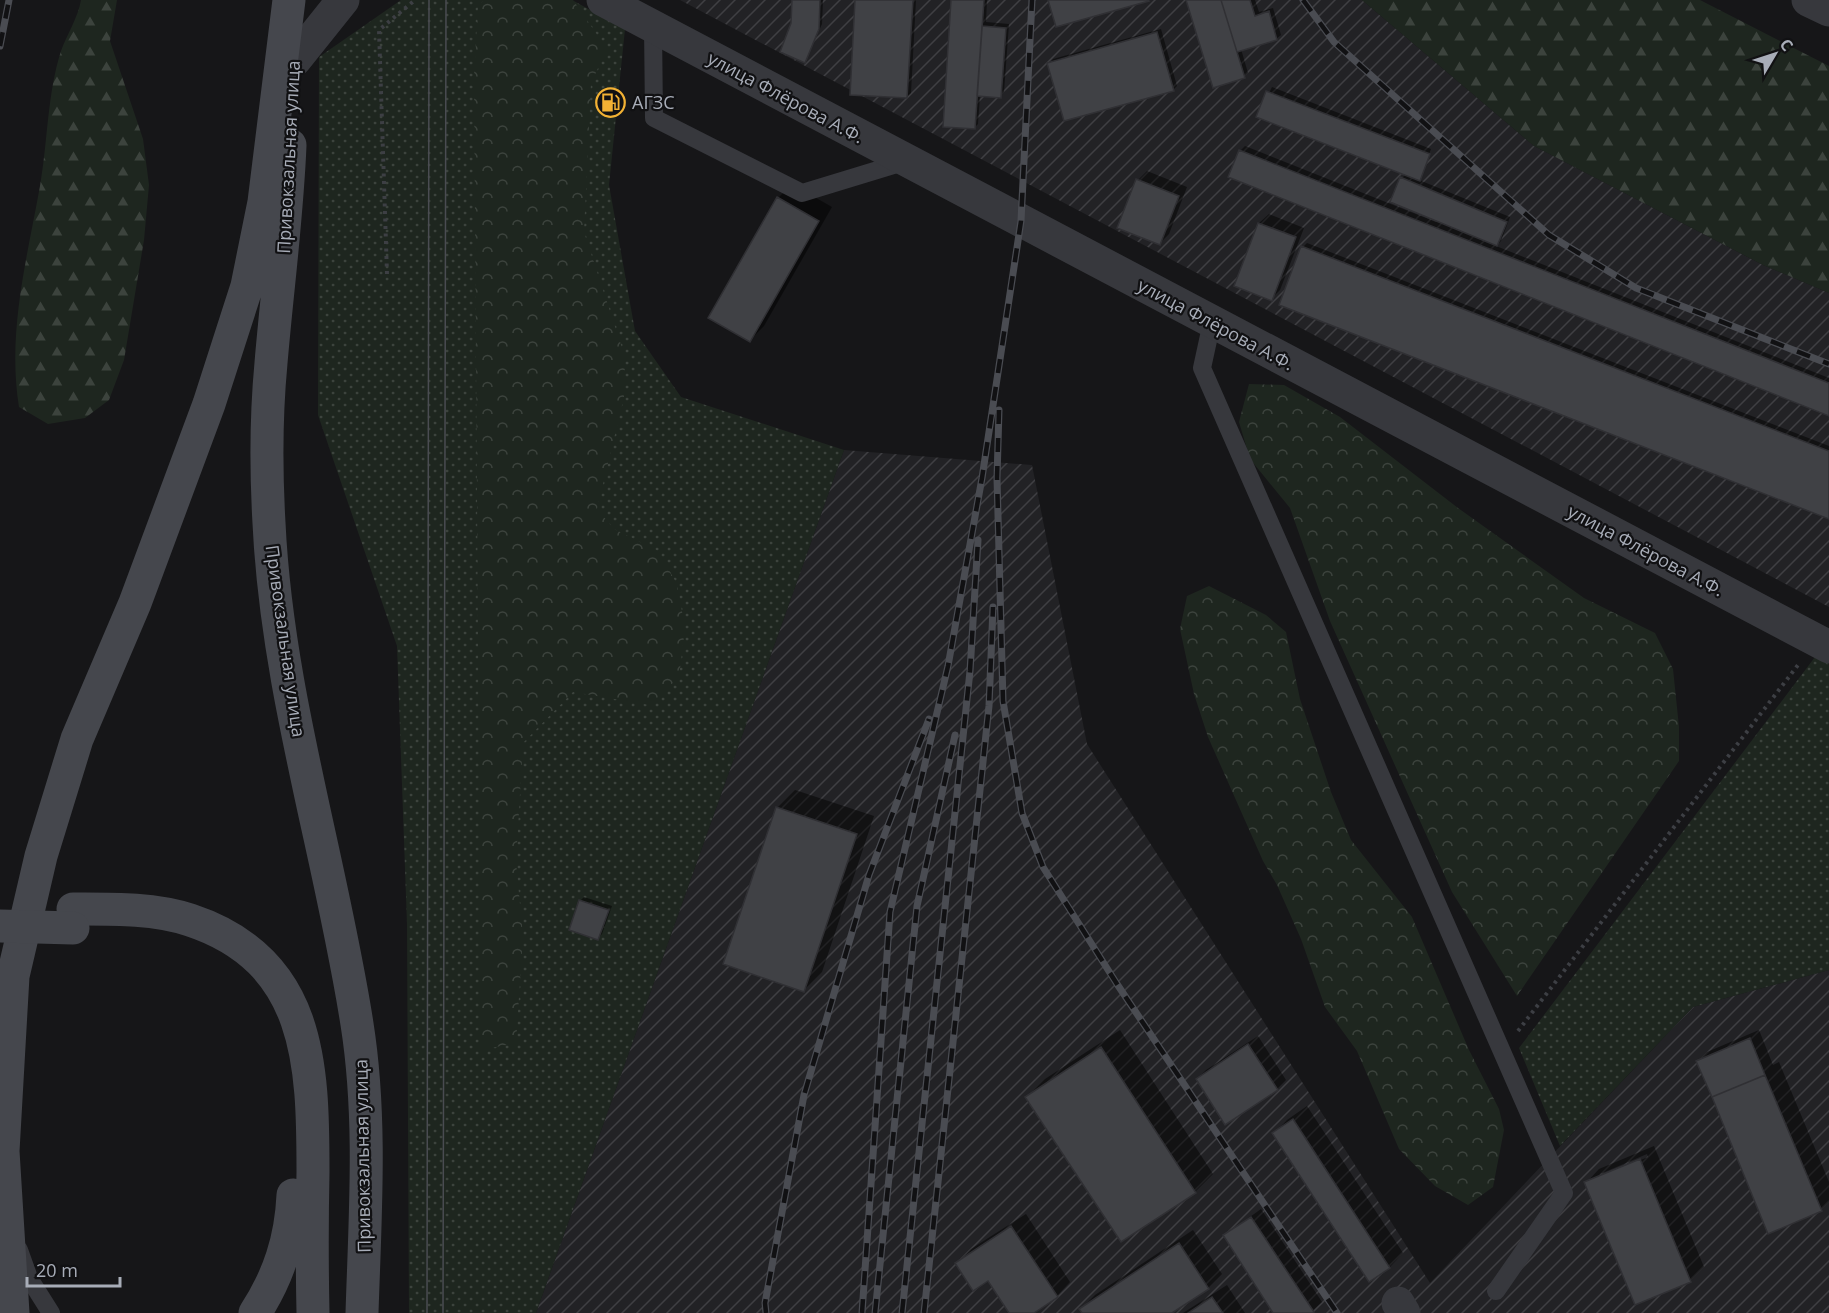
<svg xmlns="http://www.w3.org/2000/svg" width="1829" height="1313" viewBox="0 0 1829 1313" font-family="'Open Sans',sans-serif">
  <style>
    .industrial { fill: url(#industrial-furrows) }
    .grass { fill: url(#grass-dots) }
    .forest { fill: url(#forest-firs) }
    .park { fill: url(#park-crowns) }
    .shadow { fill: #0007; fill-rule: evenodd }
    .building { fill: #404145; stroke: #303034; stroke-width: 1.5 }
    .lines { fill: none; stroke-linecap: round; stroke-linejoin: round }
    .path { stroke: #3d3f44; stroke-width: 4; stroke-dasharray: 3 4.5; stroke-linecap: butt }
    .service { stroke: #37383d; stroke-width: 18 }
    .minor { stroke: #37383d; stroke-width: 33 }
    .tertiary { stroke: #37383d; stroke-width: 33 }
    .secondary { stroke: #45474d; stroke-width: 33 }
    .tram { stroke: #4a4c52; stroke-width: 1.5 }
    .rail-casing { stroke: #4a4c52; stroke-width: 7 }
    .rail { stroke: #111113; stroke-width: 4.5; stroke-dasharray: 14; stroke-linecap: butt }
    .secondary-bridge { stroke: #45474d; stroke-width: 33 }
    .labels { text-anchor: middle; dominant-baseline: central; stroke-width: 4.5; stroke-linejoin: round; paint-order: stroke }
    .street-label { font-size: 18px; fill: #a8adb8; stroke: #111113 }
    .poi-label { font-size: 18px; fill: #a8adb8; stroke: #111113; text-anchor: start }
  </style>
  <defs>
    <pattern id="industrial-furrows" width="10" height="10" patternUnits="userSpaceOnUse" patternTransform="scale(1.5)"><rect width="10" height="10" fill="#222225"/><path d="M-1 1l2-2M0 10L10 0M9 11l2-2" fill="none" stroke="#3f3f43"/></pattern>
    <pattern id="grass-dots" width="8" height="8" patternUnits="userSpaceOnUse" patternTransform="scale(1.5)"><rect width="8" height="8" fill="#1e261f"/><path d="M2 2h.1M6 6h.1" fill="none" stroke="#3c433d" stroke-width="1.8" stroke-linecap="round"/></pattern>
    <pattern id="forest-firs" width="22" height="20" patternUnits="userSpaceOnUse" patternTransform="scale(1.5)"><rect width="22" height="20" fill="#1e261f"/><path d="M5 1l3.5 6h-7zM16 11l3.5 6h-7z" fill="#3c433d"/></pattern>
    <pattern id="park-crowns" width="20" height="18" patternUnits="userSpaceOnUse" patternTransform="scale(1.5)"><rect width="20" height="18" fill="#1e261f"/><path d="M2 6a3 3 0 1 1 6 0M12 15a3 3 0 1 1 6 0" fill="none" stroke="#3c433d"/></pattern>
  </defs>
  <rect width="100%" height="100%" fill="#161618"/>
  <path class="industrial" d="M680,0H1362L1534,146L1763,265L1829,293V607Z
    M844,450L1032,465L1087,744L1430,1283L1693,1007L1829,970V1313H536Z"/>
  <path class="grass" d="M401,0H572L625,29L609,185L635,331L681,397L844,450L536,1313H409L407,924L397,646L318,415L319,57Z
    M1815,657L1829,664V970L1693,1007L1560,1146L1519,1048Z"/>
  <path class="forest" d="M81,0H117L110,41L143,139L149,185L144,240L124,360L109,400L85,418L48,424L19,407C7,332 27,259 40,186C48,141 47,95 61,51C67,34 78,18 81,0Z
    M1362,0H1700L1829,66V293L1763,265L1534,146Z"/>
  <path class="park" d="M484,0H573L607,49L591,83L584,232L625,357L624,397L597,509L614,529L658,551L677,584L685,628L679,677L650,705L573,692L523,743L516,862L523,936L516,1043L481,1050L474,77L478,6Z
    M1249,384L1284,385L1340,417L1458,508L1584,598L1655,633L1673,669L1679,727V761L1517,996L1452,892L1330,621L1290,508L1250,459L1239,422Z
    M1209,586L1266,615L1286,632L1300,699L1331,792L1351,840L1412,917L1469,1050L1499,1109L1504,1130L1493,1187L1468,1205L1435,1186L1399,1149L1357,1051L1325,1007L1301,939L1277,885L1263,861L1208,737L1194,694L1180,629L1187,596Z"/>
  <path class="shadow" d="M794,0H823L822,24L805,61L793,24Z
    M857,0H916L911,93L907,97Z
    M953,0H987L986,22L1009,24L1004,92L1000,96L980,95L978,124L974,128Z
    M1188,0H1255L1259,12L1273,8L1281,35L1276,39L1241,49L1248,73L1244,77Z
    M1161,29L1177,86L1173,90L1049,64L1053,59Z
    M1272,87L1431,149L1419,180L1510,217L1501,241L1496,246L1829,378V414L1240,151L1245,146L1436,222L1437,220L1402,178L1406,174L1258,116Z
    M1147,171L1187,187L1169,234L1160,243L1138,180Z
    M792,184L832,207L764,326L750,340L778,198Z
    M1269,214L1304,228L1280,290L1271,299L1236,285L1259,223Z
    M1307,243L1829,446V518L1303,247Z
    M795,790L874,816L822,972L804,990L777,808Z
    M584,897L612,906L602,934L598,938L580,901Z
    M1120,1030L1213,1174L1195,1192L1121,1240L1027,1097L1045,1079Z
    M1759,1030L1773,1065L1779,1062L1829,1182V1202L1821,1210L1698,1061L1707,1052Z
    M1258,1036L1286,1080L1277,1089L1226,1122L1197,1079L1206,1070Z
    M1307,1106L1403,1253L1390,1267L1369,1280L1274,1134L1287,1120Z
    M1654,1146L1704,1267L1691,1280L1636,1304L1586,1183L1599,1169ZM1647,1154L1648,1157L1600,1177V1174Z
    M1261,1209L1322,1302L1310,1313H1275L1225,1235Z
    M1026,1214L1070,1282L1057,1296L1031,1313H1011L989,1279L957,1263L971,1249Z
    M1193,1230L1222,1274L1208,1288L1169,1313H1083L1081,1309L1095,1295Z
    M1227,1285L1245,1313H1183Z"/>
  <path class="building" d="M792,0H820L819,29L805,63L780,52L791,23Z
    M855,0H913L907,98L850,95Z
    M951,0H984L975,129L943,127Z
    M1048,0H1148L1149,1L1056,27Z
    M1186,0H1221L1245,78L1213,88Z
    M1221,0H1250L1255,16L1269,11L1277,40L1237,52Z
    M982,26L1006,28L1001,98L977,96Z
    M1157,32L1174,91L1064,121L1047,63Z
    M1266,91L1430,154L1420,181L1256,117Z
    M1239,150L1829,383V416L1228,177Z
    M1400,177L1507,222L1497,246L1390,202Z
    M1136,179L1179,196L1160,245L1117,228Z
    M777,197L819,221L750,342L708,318Z
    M1258,223L1296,237L1272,301L1234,286Z
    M1301,246L1829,451V519L1279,305Z
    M776,807L857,834L804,992L723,964Z
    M579,900L609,910L598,940L569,930Z
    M1750,1038L1765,1075L1712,1097L1696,1061Z
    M1248,1044L1278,1090L1225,1125L1196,1079Z
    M1101,1047L1196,1193L1121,1242L1025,1097Z
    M1765,1075L1822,1211L1768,1234L1712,1097Z
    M1293,1119L1390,1268L1369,1282L1272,1133Z
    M1640,1159L1691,1282L1635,1305L1584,1182Z
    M1251,1217L1314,1312L1313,1313H1273L1223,1235Z
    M1011,1226L1058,1297L1034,1313H1009L988,1281L973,1291L955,1263Z
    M1179,1243L1209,1289L1172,1313H1082L1079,1309Z
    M1212,1297L1223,1313H1188Z"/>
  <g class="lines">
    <path class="path" d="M387,274L379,30L415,0
      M1518,1031L1798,665"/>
    <path class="service" d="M653,26L654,118L802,193L907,161
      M1212,322L1202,368L1564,1193L1496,1291
      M19,1250L29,1278L51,1313"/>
    <path class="minor" d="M1808,0L1829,10
      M1398,1303L1404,1313"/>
    <path class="tertiary" d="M603,0L1829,647
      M295,60L343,0"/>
    <path class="secondary" d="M290,145C287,219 277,291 271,363C266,416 266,471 269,523C277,693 331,857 357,1024C372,1119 365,1217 362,1313
      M73,909C111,909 153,908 190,920C311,960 313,1064 313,1172C312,1219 312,1266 313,1313
      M13,1313L3,1151L13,976L41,856L77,739L135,603L209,404L247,286L264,202L289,0
      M255,1313C279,1276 291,1239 293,1195"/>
    <path class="tram" d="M427,1313L429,0
      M443,1313L446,0"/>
    <defs>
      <path id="rail" d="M1303,0L1334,42L1549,235L1636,288L1829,364
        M0,46L9,0
        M999,410L997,478L1003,701L1022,813L1043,867L1117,984L1337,1313
        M766,1313L765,1303L804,1095L869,875L929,719
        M862,1313L890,912L948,666L982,478L1021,221L1032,0
        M875,1313L917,906L955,735
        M902,1313L970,671L978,540
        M924,1313L989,706L993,607"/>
    </defs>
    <use href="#rail" class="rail-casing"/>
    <use href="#rail" class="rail"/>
    <path class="secondary-bridge" d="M0,926L73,928"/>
  </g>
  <defs>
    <symbol id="fuel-ring" viewBox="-11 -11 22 22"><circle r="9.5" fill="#111113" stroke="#f2b134" stroke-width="1.5"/><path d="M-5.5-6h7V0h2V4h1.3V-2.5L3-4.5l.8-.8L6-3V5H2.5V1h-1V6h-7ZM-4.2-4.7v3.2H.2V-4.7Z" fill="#f2b134"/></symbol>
  </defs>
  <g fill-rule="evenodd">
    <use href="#fuel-ring" x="594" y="86" width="33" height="33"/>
  </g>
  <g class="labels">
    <g class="street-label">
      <text transform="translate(786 97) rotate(28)">улица Флёрова А.Ф.</text>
      <text transform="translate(288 157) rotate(-87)">Привокзальная улица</text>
      <text transform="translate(1216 324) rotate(28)">улица Флёрова А.Ф.</text>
      <text transform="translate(1646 550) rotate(28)">улица Флёрова А.Ф.</text>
      <text transform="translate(286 641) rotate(82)">Привокзальная улица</text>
      <text transform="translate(362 1156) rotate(-91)">Привокзальная улица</text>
    </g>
    <g class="poi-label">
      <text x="632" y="102">АГЗС</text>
    </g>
  </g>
  <g transform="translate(1775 54) rotate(51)" stroke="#111113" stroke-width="4.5" paint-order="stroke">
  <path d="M0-4.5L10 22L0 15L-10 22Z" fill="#a8adb8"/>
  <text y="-9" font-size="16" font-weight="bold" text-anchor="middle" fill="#a8adb8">С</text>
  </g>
  <path d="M27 1277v9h93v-9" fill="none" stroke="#a8adb8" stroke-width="3"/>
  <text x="36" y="1277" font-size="18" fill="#a8adb8" stroke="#111113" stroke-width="4.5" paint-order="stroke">20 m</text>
</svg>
